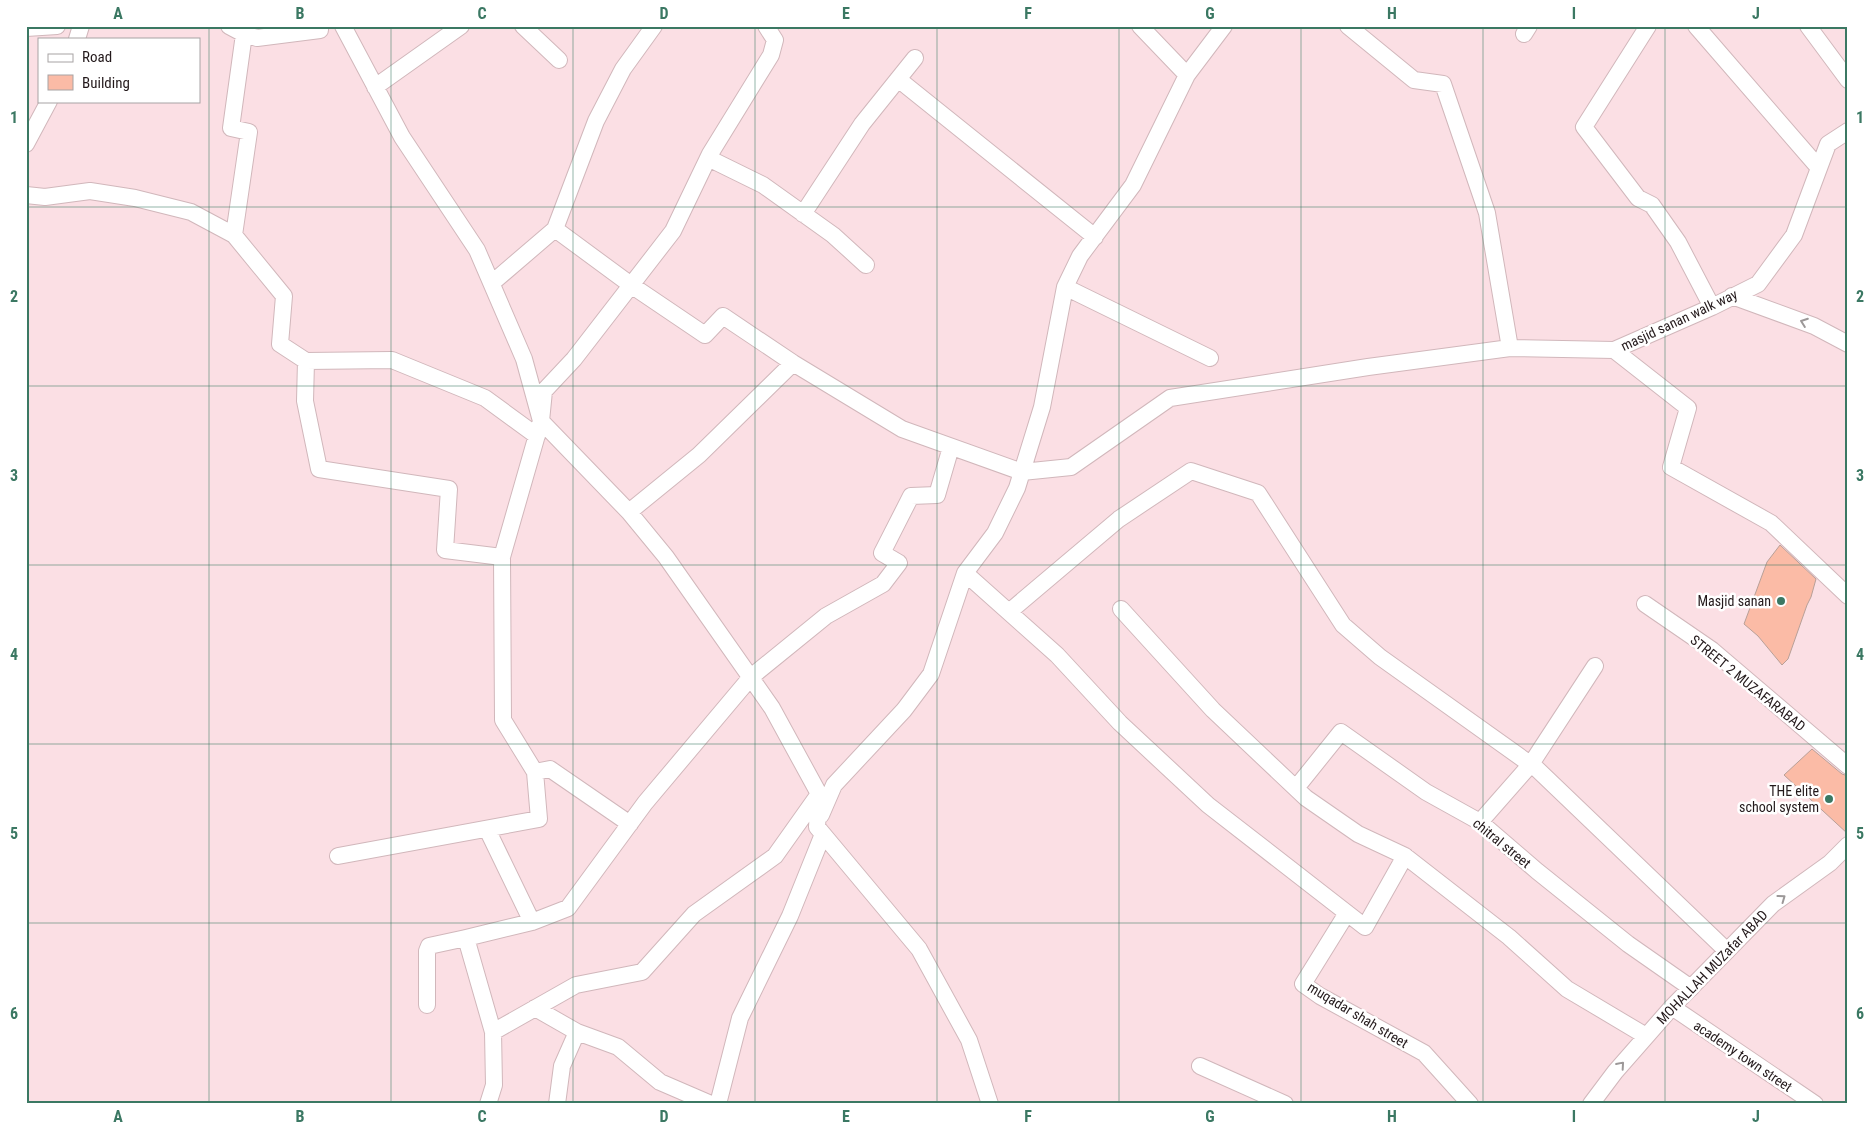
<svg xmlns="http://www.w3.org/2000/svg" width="1874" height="1130" viewBox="0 0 1874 1130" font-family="'Roboto Condensed',sans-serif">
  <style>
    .building { fill: #fbbba6; stroke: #b8a098 }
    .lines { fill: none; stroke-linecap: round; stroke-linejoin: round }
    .minor-casing { stroke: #d1b7bb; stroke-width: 18 }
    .minor { stroke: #fff; stroke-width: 16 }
    .oneway { stroke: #9c9898 }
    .grid { fill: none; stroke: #3b7863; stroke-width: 1; stroke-opacity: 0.55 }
    .poi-dot { fill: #3b7863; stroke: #fff; stroke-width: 2 }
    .labels { text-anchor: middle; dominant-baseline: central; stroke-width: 5; stroke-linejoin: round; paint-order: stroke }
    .street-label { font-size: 14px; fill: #23191b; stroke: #fff }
    .poi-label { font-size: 14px; fill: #23191b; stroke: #fff; text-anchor: end }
    .neatline { fill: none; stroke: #3b7863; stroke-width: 2 }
    .grid-label { font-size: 16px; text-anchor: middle; font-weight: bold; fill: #3b7863 }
  </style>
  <rect width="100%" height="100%" fill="#fbdfe4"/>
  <path class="building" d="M1780,545L1816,579L1811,597L1807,605L1788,659L1782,665L1758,636L1744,624L1767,562Z
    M1812,749L1842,774L1848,776V834L1784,775Z"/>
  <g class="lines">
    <defs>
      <path id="minor" d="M229,26L244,34L257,38L320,30
        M343,26L402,137L477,250L524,359L541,421L629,512L666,557L772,708L819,794L817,827L919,949L969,1040L990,1104
        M523,26L559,60
        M1140,26L1187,75
        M1348,26L1414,80L1443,84L1487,213L1510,348L1614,350
        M1648,26L1584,127L1638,198L1652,205L1678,242L1712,307
        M1696,26L1819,168
        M1808,26L1848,80
        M26,28L57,26
        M1524,34L1529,26
        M77,39L81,26
        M898,79L1095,237
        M375,87L461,26
        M1848,131L1828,144L1794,235L1758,284L1712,307L1614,350L1688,408L1671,467L1771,523L1848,596
        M26,144L49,101
        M708,158L763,185L833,235L866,265
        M26,195L45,197L90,191L135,198L191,212L234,235L284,296L280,344L306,361L305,401L319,469L449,489L445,550L502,557L541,421L544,391L574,359L673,231L710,154L771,55L775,40L766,26
        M803,214L862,124L915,58
        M555,229L631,285L705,335L723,316L793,363L902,429L1022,472L1071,467L1170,398L1368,367L1510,348
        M234,235L249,132L231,128L244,34
        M492,283L555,229L596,121L623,69L654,26
        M1065,287L1210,358
        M1732,296L1814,326L1848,344
        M306,361L392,360L485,398L537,436
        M629,512L699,455L793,363
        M965,573L1057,655L1120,723L1208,805L1365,927L1405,856L1509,937L1567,989L1646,1036
        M1645,604L1712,650L1848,766
        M1121,609L1213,710L1306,798L1358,834L1405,856
        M1009,612L1119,519L1191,471L1258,493L1343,625L1380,657L1537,769L1727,951
        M535,772L550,769L630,824
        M1296,788L1341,732L1426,792L1480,822L1537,871L1628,944L1691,988
        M821,815L834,785L904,710L931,674L965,573L995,533L1017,488L1042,407L1065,287L1080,256L1133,185L1187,75L1224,26
        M1480,822L1531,764L1595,666
        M487,829L532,922
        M338,856L539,819L535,772L503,720L502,557
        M1347,913L1303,984L1320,996L1424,1053L1470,1104
        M427,1005V951L429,946L466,938
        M1672,1007L1815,1104
        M535,1008L577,1032L618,1047L660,1082L711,1104
        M493,1032L466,938L532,922L568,908L645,803L751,677L826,616L883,584L899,563L882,553L911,496L937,495L951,447
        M1200,1066L1285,1104
        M488,1104L494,1085L493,1032L576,985L642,972L694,914L775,856L819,794
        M557,1104L562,1066L577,1032
        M718,1104L740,1018L790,916L823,834
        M1591,1104L1615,1072L1672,1007L1773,904L1830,863L1848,845"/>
    </defs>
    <use href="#minor" class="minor-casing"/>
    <use href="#minor" class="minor"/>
  </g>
  <defs><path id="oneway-chevron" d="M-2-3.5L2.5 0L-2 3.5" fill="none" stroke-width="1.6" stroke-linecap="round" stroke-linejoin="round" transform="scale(1.25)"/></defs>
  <g class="oneway">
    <use href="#oneway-chevron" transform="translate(1804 322) rotate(-160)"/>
    <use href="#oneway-chevron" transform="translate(1782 898) rotate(-36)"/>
    <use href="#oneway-chevron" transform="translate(1621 1065) rotate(-49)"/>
  </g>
  <path class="grid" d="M209,26V1104M391,26V1104M573,26V1104M755,26V1104M937,26V1104M1119,26V1104M1301,26V1104M1483,26V1104M1665,26V1104M26,207H1848M26,386H1848M26,565H1848M26,744H1848M26,923H1848"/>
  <g class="poi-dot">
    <circle cx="1781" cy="601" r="5"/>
    <circle cx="1829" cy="799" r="5"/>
  </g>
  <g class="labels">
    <g class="street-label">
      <text transform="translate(1679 320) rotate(-25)">masjid sanan walk way</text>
      <text transform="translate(1748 683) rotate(39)">STREET 2 MUZAFARABAD</text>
      <text transform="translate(1502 843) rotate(39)">chitral street</text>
      <text transform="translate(1712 967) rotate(-46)">MOHALLAH MUZafar ABAD</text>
      <text transform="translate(1358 1015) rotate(31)">muqadar shah street</text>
      <text transform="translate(1743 1056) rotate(34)">academy town street</text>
    </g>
    <g class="poi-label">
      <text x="1771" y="601">Masjid sanan</text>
      <text x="1819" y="791">THE elite<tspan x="1819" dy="16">school system</tspan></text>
    </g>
  </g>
  <rect width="1874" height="1130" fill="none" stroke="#ffffff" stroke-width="55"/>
  <rect x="38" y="38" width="162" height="65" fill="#ffffff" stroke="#a7a3a4"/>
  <rect x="48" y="54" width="25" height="8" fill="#ffffff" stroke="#a7a3a4"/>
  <text x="82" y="62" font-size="15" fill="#23191b">Road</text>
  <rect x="48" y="75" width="25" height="15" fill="#fbbba6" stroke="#a7a3a4"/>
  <text x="82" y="88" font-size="15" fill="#23191b">Building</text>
  <rect x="28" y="28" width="1818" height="1074" class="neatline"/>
  <g class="grid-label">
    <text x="118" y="19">A</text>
    <text x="300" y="19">B</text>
    <text x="482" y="19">C</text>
    <text x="664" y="19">D</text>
    <text x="846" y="19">E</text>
    <text x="1028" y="19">F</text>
    <text x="1210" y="19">G</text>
    <text x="1392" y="19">H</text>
    <text x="1574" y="19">I</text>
    <text x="1756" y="19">J</text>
    <text x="14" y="123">1</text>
    <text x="1860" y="123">1</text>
    <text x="14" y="302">2</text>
    <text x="1860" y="302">2</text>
    <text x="14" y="481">3</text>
    <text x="1860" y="481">3</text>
    <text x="14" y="660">4</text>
    <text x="1860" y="660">4</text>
    <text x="14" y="839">5</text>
    <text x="1860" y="839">5</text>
    <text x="14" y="1019">6</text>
    <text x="1860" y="1019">6</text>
    <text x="118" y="1122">A</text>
    <text x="300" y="1122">B</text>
    <text x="482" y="1122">C</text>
    <text x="664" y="1122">D</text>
    <text x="846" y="1122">E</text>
    <text x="1028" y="1122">F</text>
    <text x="1210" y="1122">G</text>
    <text x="1392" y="1122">H</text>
    <text x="1574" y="1122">I</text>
    <text x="1756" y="1122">J</text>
  </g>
</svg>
